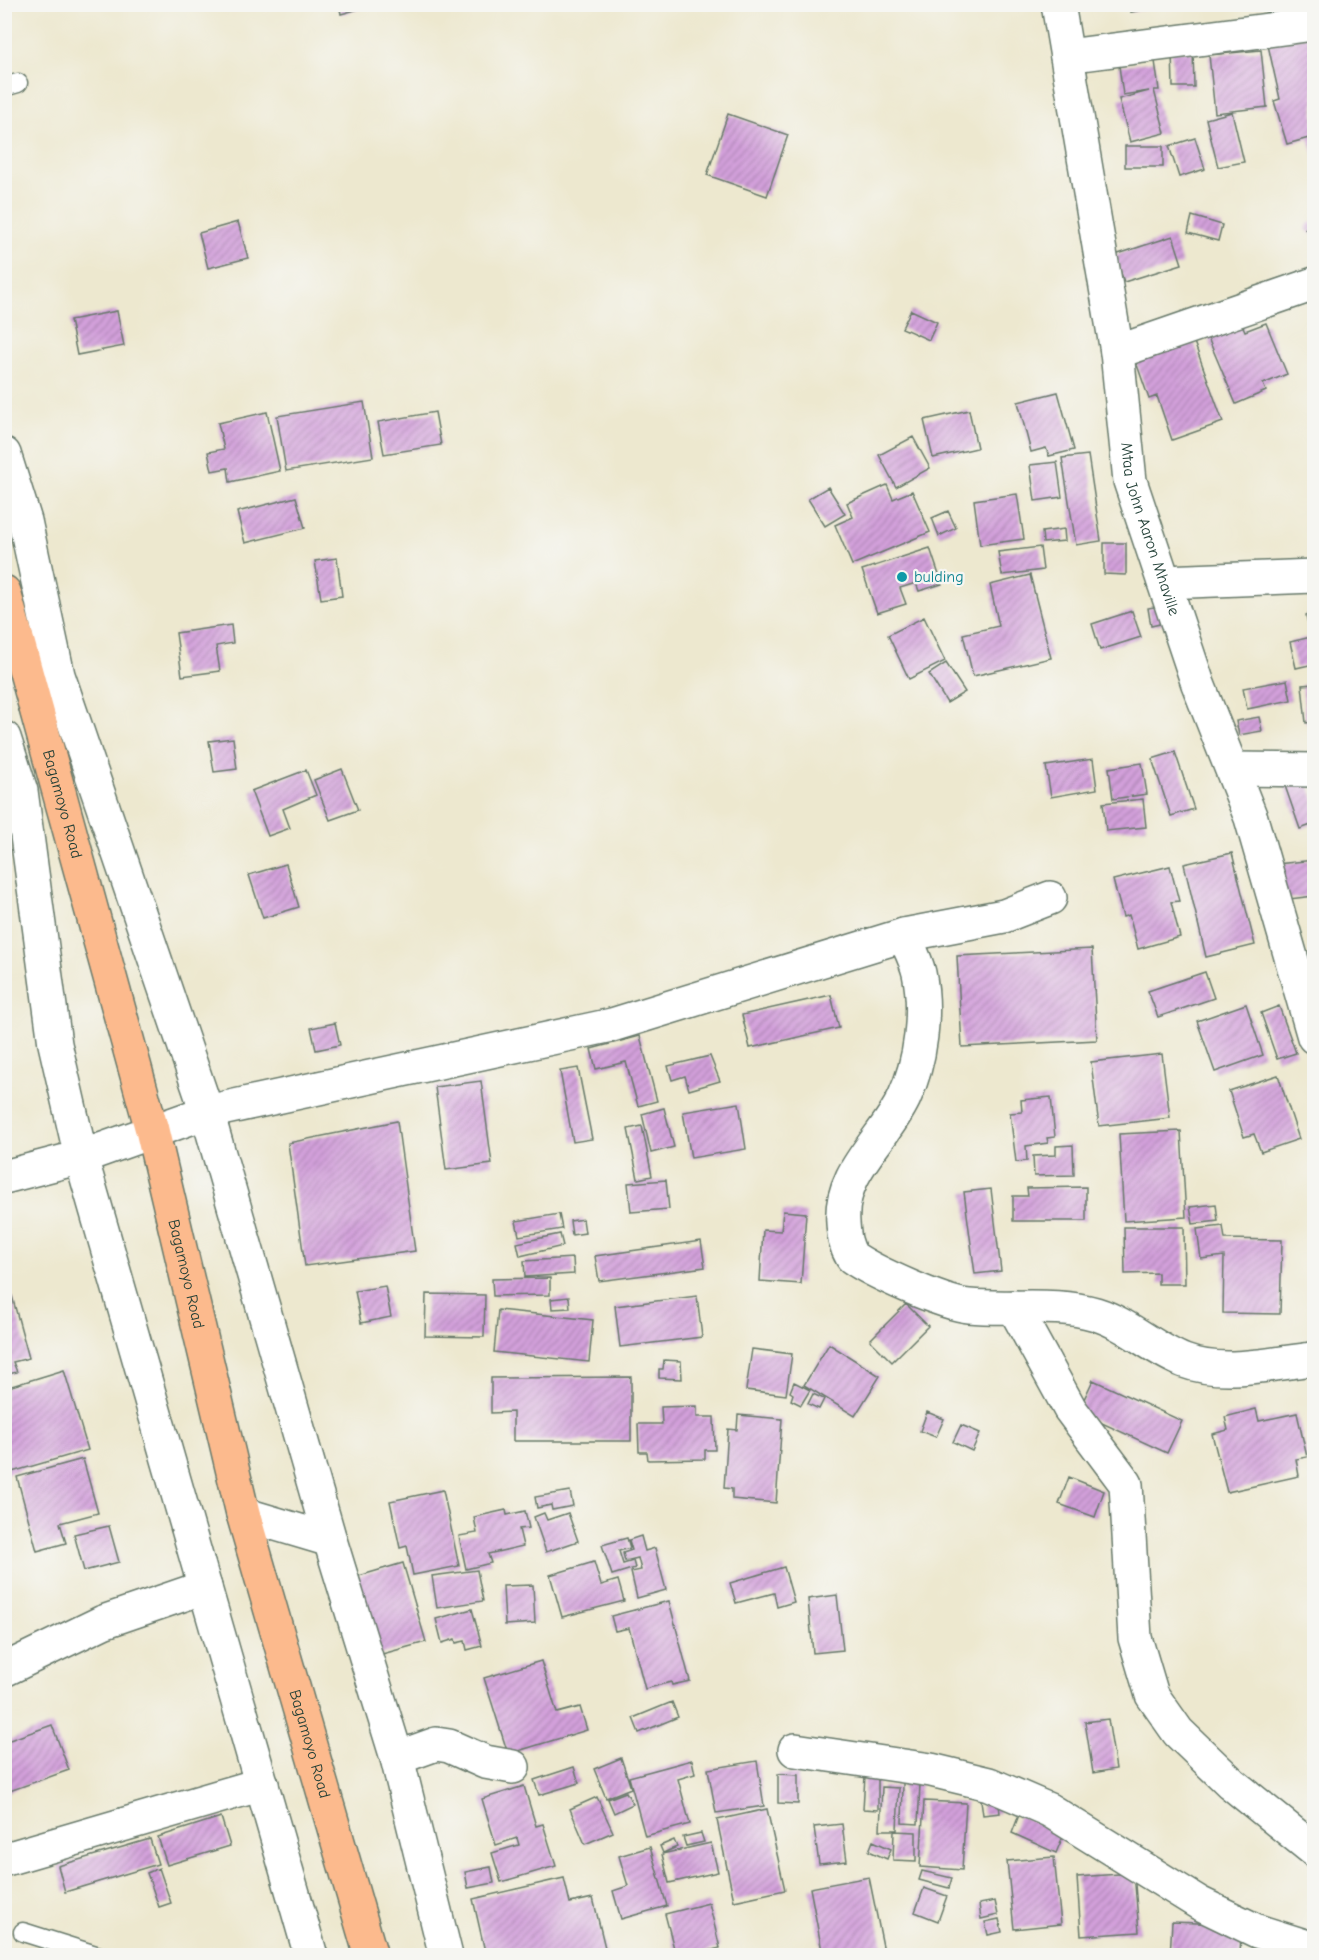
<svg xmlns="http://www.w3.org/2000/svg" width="1319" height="1960" viewBox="0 0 1319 1960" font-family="'Comic Neue',sans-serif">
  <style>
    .building { fill: url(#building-hatch) }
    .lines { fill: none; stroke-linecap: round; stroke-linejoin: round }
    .lane-casing { stroke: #67796a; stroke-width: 21 }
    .street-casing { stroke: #67796a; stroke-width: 36 }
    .highway-casing { stroke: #67796a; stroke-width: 36 }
    .lane { stroke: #fff; stroke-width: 18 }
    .street { stroke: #fff; stroke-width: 33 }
    .highway { stroke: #fcba8d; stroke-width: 33 }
    .culture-dot { fill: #0f9aa8; stroke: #f6f6f2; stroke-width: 2 }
    .labels { text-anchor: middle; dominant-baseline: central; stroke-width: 4.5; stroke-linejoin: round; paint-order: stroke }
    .street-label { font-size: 16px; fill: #1f3d34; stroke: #f6f6f2 }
    .culture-label { font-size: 16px; fill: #0d838f; stroke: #f6f6f2; text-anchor: start }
  </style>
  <defs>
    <pattern id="building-hatch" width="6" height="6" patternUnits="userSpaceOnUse" patternTransform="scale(1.5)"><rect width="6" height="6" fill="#d3a0db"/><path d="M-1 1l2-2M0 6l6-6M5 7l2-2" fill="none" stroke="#ab84b2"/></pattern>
  </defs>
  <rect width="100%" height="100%" fill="#f6f6f2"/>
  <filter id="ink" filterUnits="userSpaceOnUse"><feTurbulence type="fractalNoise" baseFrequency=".0167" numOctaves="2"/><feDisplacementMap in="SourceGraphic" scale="12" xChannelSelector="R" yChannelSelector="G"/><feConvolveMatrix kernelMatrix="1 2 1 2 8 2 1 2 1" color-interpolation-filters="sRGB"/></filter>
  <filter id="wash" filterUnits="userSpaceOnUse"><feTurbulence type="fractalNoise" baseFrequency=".008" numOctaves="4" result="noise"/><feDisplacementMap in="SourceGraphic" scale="24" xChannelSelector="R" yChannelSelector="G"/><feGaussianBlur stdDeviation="1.35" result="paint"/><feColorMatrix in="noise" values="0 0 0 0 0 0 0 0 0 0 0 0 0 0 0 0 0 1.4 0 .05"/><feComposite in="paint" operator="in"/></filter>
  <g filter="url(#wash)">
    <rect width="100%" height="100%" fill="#ede8cf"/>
    <g id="blocks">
      <path class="building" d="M339,4H373V5L341,14Z
        M1130,4H1163V6L1131,12Z
        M1314,34V155L1309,138L1287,144L1274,101L1280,99L1268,45Z
        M1261,50L1267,107L1215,113L1209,55Z
        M1172,51H1193L1194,87H1173Z
        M1155,61L1159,90H1154L1165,133L1130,142L1119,99L1149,91L1123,95L1119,66Z
        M1232,112L1244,162L1218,167L1206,119Z
        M728,114L788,135L767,196L707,175Z
        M1195,138L1205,169L1179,177L1169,146Z
        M1125,146H1163V167H1125Z
        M1192,216L1222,225L1218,241L1188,233Z
        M238,222L248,258L208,268L199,233Z
        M1310,222L1314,225V236L1305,229Z
        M1173,236L1182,264L1124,282L1115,255Z
        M911,310L937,322L929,340L902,328Z
        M117,311L124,346L77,355L70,320Z
        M1266,323L1287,374L1263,384L1266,391L1236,404L1208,338L1242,324L1245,331Z
        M1194,342L1223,422L1172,440L1157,396L1149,399L1136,362Z
        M1058,392L1074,450L1049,456L1046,448L1031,452L1018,402Z
        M364,402L373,457L286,471L277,416Z
        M969,410L977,448L933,458L924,420Z
        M267,412L280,471L230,482L228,468L212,471L208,452L224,449L218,423Z
        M435,412L441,445L384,454L378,422Z
        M913,437L930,468L896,487L879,455Z
        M1088,455L1101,541L1076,545L1062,458Z
        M1057,462L1062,497L1035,501L1030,465Z
        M887,485L893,499L912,491L930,532L852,565L835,525L853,517L847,503Z
        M828,487L845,514L825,526L808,499Z
        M1017,494L1024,539L980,545L974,500Z
        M296,497L305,528L245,543L237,512Z
        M948,511L956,528L939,536L932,518Z
        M1064,529L1065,541L1043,543L1042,532Z
        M1104,543H1126V575L1104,574Z
        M1040,547L1043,570L1002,575L998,552Z
        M930,548L942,584L919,591L916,583L900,588L906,604L877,613L862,570Z
        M337,558L342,596L321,599L315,561Z
        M1030,575L1051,658L973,676L963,634L999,626L990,585Z
        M1170,604L1173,621L1151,626L1148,608Z
        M1132,611L1141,637L1100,650L1092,624Z
        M1314,613V664L1296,668L1290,642L1311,637L1306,615Z
        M924,617L945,661L909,679L888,635Z
        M231,625L233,643L216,646L220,671L182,676L176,633Z
        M946,663L965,692L947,703L929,674Z
        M1287,680L1291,700L1247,709L1243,688Z
        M1314,684V722L1306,723L1302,685Z
        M1259,717L1262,731L1239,735L1236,721Z
        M233,738L237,769L214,772L209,741Z
        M1175,752L1194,809L1171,816L1152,759Z
        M1093,759L1097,789L1051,797L1046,766Z
        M1142,763L1147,794L1113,799L1109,768Z
        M342,769L358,810L330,820L314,780Z
        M306,770L316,795L283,809L290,828L268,836L251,791Z
        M1306,776L1314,799V824L1300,829L1284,783Z
        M1143,799L1146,827L1106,831L1103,803Z
        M1232,853L1255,945L1206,957L1184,864Z
        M1314,860V896L1281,900L1277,864Z
        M286,864L299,907L263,918L249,875Z
        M1170,866L1179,901L1171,902L1180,937L1138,949L1129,915L1123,917L1113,880Z
        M1092,949L1097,1040L962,1047L957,956Z
        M1205,972L1214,998L1158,1017L1148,991Z
        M831,995L839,1028L750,1048L742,1015Z
        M1246,1004L1263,1055L1215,1072L1197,1021Z
        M1279,1006L1296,1053L1277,1059L1261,1013Z
        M335,1023L340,1045L316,1050L311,1028Z
        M640,1036L657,1101L638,1106L626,1062L596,1069L591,1049Z
        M1162,1054L1170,1118L1099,1126L1091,1062Z
        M710,1056L720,1081L689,1090L685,1076L672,1080L668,1066Z
        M578,1068L592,1139L573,1142L560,1071Z
        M1278,1075L1299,1139L1261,1152L1254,1134L1244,1137L1229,1091Z
        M481,1081L492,1164L446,1170L435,1087Z
        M1051,1097L1055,1137L1047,1138L1048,1143L1026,1146L1027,1161L1016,1162L1010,1113L1022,1112L1021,1100Z
        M739,1103L746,1149L691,1158L683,1112Z
        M664,1108L674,1147L651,1153L642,1114Z
        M397,1121L415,1251L305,1266L288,1143Z
        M642,1126L652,1176L638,1179L628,1129Z
        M1181,1131L1186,1217L1124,1221L1119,1134Z
        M1073,1145L1074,1175L1034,1176L1033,1156L1056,1155V1146Z
        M666,1180L669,1209L631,1212L628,1183Z
        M1086,1187V1221H1013V1196H1028L1027,1188Z
        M991,1189L1001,1271L975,1274L964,1192Z
        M1216,1204L1218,1221L1193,1224L1190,1207Z
        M783,1211L806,1213L801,1284L760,1281L763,1230L781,1231Z
        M559,1214L562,1229L519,1236L516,1221Z
        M583,1219L585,1233L572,1235L570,1221Z
        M1223,1226L1225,1239L1282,1240L1280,1314L1223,1313L1224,1256L1201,1259L1197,1229Z
        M1124,1227H1184L1185,1284H1158V1273L1125,1274Z
        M560,1234L563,1246L520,1256L517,1243Z
        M701,1241L705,1267L599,1281L595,1256Z
        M573,1258L574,1274L525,1277L524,1261Z
        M550,1278V1295L493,1296L492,1279Z
        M385,1286L391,1317L361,1323L355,1291Z
        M426,1294L485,1295L484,1337L425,1336Z
        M12,1296L29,1358L13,1362L17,1372L4,1375V1298Z
        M697,1296L702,1337L620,1347L615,1306Z
        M569,1297L570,1308L552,1309L551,1299Z
        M906,1304L928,1326L892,1362L870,1340Z
        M498,1310L593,1320L589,1362L494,1352Z
        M829,1344L880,1376L855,1416L804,1385Z
        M752,1349L792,1354L786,1395L746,1390Z
        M664,1360L681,1361L682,1379L659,1378V1369H663Z
        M64,1370L88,1450L5,1474V1388Z
        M631,1377V1441H513V1412L491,1413V1378Z
        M1093,1380L1182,1421L1167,1453L1078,1412Z
        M794,1382L810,1390L801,1405L791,1400L793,1394L790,1392Z
        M813,1394L824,1399L819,1409L808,1404Z
        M697,1406V1417H714L715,1450H705V1459L648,1460L647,1452H639L638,1424H662L661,1407Z
        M1256,1409L1259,1421L1297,1413L1307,1457L1296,1459L1299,1476L1227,1492L1212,1434L1228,1430L1225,1417Z
        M927,1412L944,1419L936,1437L920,1431Z
        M738,1415L782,1419L776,1503L732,1499V1489L724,1488L728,1429L737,1430Z
        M961,1425L980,1433L972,1451L953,1442Z
        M83,1459L98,1513L60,1523L66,1543L37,1551L17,1477Z
        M1069,1477L1104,1491L1095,1517L1059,1504Z
        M443,1490L459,1566L413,1575L407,1546L400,1548L390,1501Z
        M570,1491L573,1506L552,1510L551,1505L537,1508L535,1497Z
        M506,1510L507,1515L525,1511L529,1528L519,1529L523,1546L488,1554L491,1563L466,1569L459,1536L477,1533L474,1517Z
        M544,1513L547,1520L568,1513L578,1541L546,1552L534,1517Z
        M109,1526L119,1562L84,1571L74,1534Z
        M641,1536L645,1551L655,1548L666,1590L637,1598L631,1572L641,1570L638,1558L625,1561L623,1553L632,1550L629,1540Z
        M627,1538L630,1548L619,1551L623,1564L633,1561L635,1568L612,1575L602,1545Z
        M594,1562L601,1585L618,1580L624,1601L562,1617L550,1575Z
        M403,1563L426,1642L375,1656L352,1578Z
        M784,1567L794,1602L777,1607L774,1593L736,1603L730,1583Z
        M477,1570L483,1601L437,1608L432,1576Z
        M533,1585L535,1623L505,1625L503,1586Z
        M837,1595L843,1650L813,1653L808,1599Z
        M669,1601L690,1681L672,1685L671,1682L645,1689L629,1628L615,1631L611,1616Z
        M472,1609L482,1646L467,1650L465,1641L456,1643L455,1639L442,1643L436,1619Z
        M541,1661L557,1713L580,1707L587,1730L508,1754L484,1678Z
        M672,1702L678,1717L639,1733L633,1718Z
        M1108,1719L1116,1769L1093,1773L1085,1722Z
        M52,1725L69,1770L4,1793V1742Z
        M621,1758L631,1788L606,1798L594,1769Z
        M692,1760L695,1774L678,1779L690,1824L645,1836L629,1777Z
        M757,1761L764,1806L716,1813L708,1769Z
        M574,1767L579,1783L539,1795L534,1780Z
        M778,1774L798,1775V1804L778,1803Z
        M865,1776H878V1810L863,1809Z
        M903,1783L920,1784L918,1824L902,1823Z
        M524,1786L536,1826L543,1824L556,1866L501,1882L492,1853L519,1845L517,1838L496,1845L482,1799Z
        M882,1787L899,1788L897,1830H880Z
        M626,1792L633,1804L614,1813L608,1799Z
        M597,1797L613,1832L585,1844L570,1809Z
        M998,1798L1000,1813L983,1815L981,1800Z
        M924,1801L966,1803L962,1870L920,1867Z
        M767,1809L785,1890L734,1901L717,1820Z
        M1019,1815L1064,1834L1056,1853L1012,1833Z
        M221,1817L230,1846L167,1865L158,1837Z
        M842,1824L847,1861L819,1864L814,1827Z
        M894,1831L916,1832V1861L893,1860Z
        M701,1833L704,1842L686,1846L683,1837Z
        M150,1839L158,1864L65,1892L58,1866Z
        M674,1840L677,1847L663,1853L660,1846Z
        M873,1841L891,1849L887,1859L869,1851Z
        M711,1843L718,1872L669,1883L662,1854Z
        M650,1847L667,1906L621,1919L613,1891L628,1886L619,1856Z
        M1054,1857L1061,1924L1014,1929L1007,1861Z
        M491,1867L494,1883L468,1888L465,1872Z
        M159,1868L171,1903L159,1907L147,1873Z
        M922,1871L952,1878L949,1888L919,1880Z
        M1134,1873L1139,1932L1081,1936L1077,1877Z
        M869,1877L885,1956H823L810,1888Z
        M564,1878L570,1903L593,1898L607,1956H486L473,1899Z
        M924,1888L947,1896L938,1921L915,1912Z
        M995,1901L998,1915L981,1919L979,1904Z
        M709,1903L720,1948L689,1956H676L665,1914Z
        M999,1919L1002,1932L988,1935L985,1922Z
        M1172,1922L1221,1924L1241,1932L1240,1956H1170Z
        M1071,1951V1956H989V1953Z"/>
    </g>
  </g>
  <g filter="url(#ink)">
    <use href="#blocks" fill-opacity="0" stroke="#67796a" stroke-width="1.5"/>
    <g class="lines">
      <defs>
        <path id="lane" d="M4,87L18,83
          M23,1932L99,1956"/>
        <g id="street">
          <path id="s1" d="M1058,4L1117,352L1130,481L1198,684L1251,818L1314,1037"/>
          <path d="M1067,56L1314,24"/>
          <path d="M1117,352L1314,284"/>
          <path d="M4,454L25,521L58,675L207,1112L330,1540L397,1758L446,1956"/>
          <path d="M1164,582L1314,576"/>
          <path d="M4,738L21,791L55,1044L81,1157L311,1956"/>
          <path d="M1233,769L1314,770"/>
          <path d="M904,935C909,947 916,960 919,973C927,1012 921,1062 904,1098C883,1142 839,1171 843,1223C844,1237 845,1245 852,1257C873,1272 944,1304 969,1306C1010,1310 1056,1302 1096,1314C1128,1324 1153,1349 1184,1361C1224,1376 1273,1363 1314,1359"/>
          <path d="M4,1177L81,1157L207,1112L612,1025L904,935L1004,916L1050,898"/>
          <path d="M1014,1307L1070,1409L1126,1484L1135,1638L1152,1695L1178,1732L1231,1783L1314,1850"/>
          <path d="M243,1514L330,1540"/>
          <path d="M4,1670L103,1622L205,1587"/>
          <path d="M795,1750L931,1770L989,1784L1049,1810L1199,1903L1257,1931L1314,1949"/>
          <path d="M397,1758L436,1744L449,1746L485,1762L513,1767"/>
          <path d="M4,1857L6,1859L262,1784"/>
        </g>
        <g id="highway">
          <path id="s2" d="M4,592L152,1130L243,1514L371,1956"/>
        </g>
      </defs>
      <use href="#lane" class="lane-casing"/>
      <use href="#street" class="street-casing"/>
      <use href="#highway" class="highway-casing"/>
      <use href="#lane" class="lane"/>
      <use href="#street" class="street"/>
      <use href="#highway" class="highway"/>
    </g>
  </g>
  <circle class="culture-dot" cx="902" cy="577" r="6"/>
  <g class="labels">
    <g class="street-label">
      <text stroke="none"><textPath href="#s1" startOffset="534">Mtaa John Aaron Mhaville</textPath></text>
      <text stroke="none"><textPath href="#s2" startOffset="220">Bagamoyo Road</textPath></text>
      <text stroke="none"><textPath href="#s2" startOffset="706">Bagamoyo Road</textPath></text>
      <text stroke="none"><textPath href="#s2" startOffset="1192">Bagamoyo Road</textPath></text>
    </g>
    <g class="culture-label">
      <text x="914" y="577">bulding</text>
    </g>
  </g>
  <rect width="1319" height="1960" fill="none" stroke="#f6f6f2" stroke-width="24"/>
</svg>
